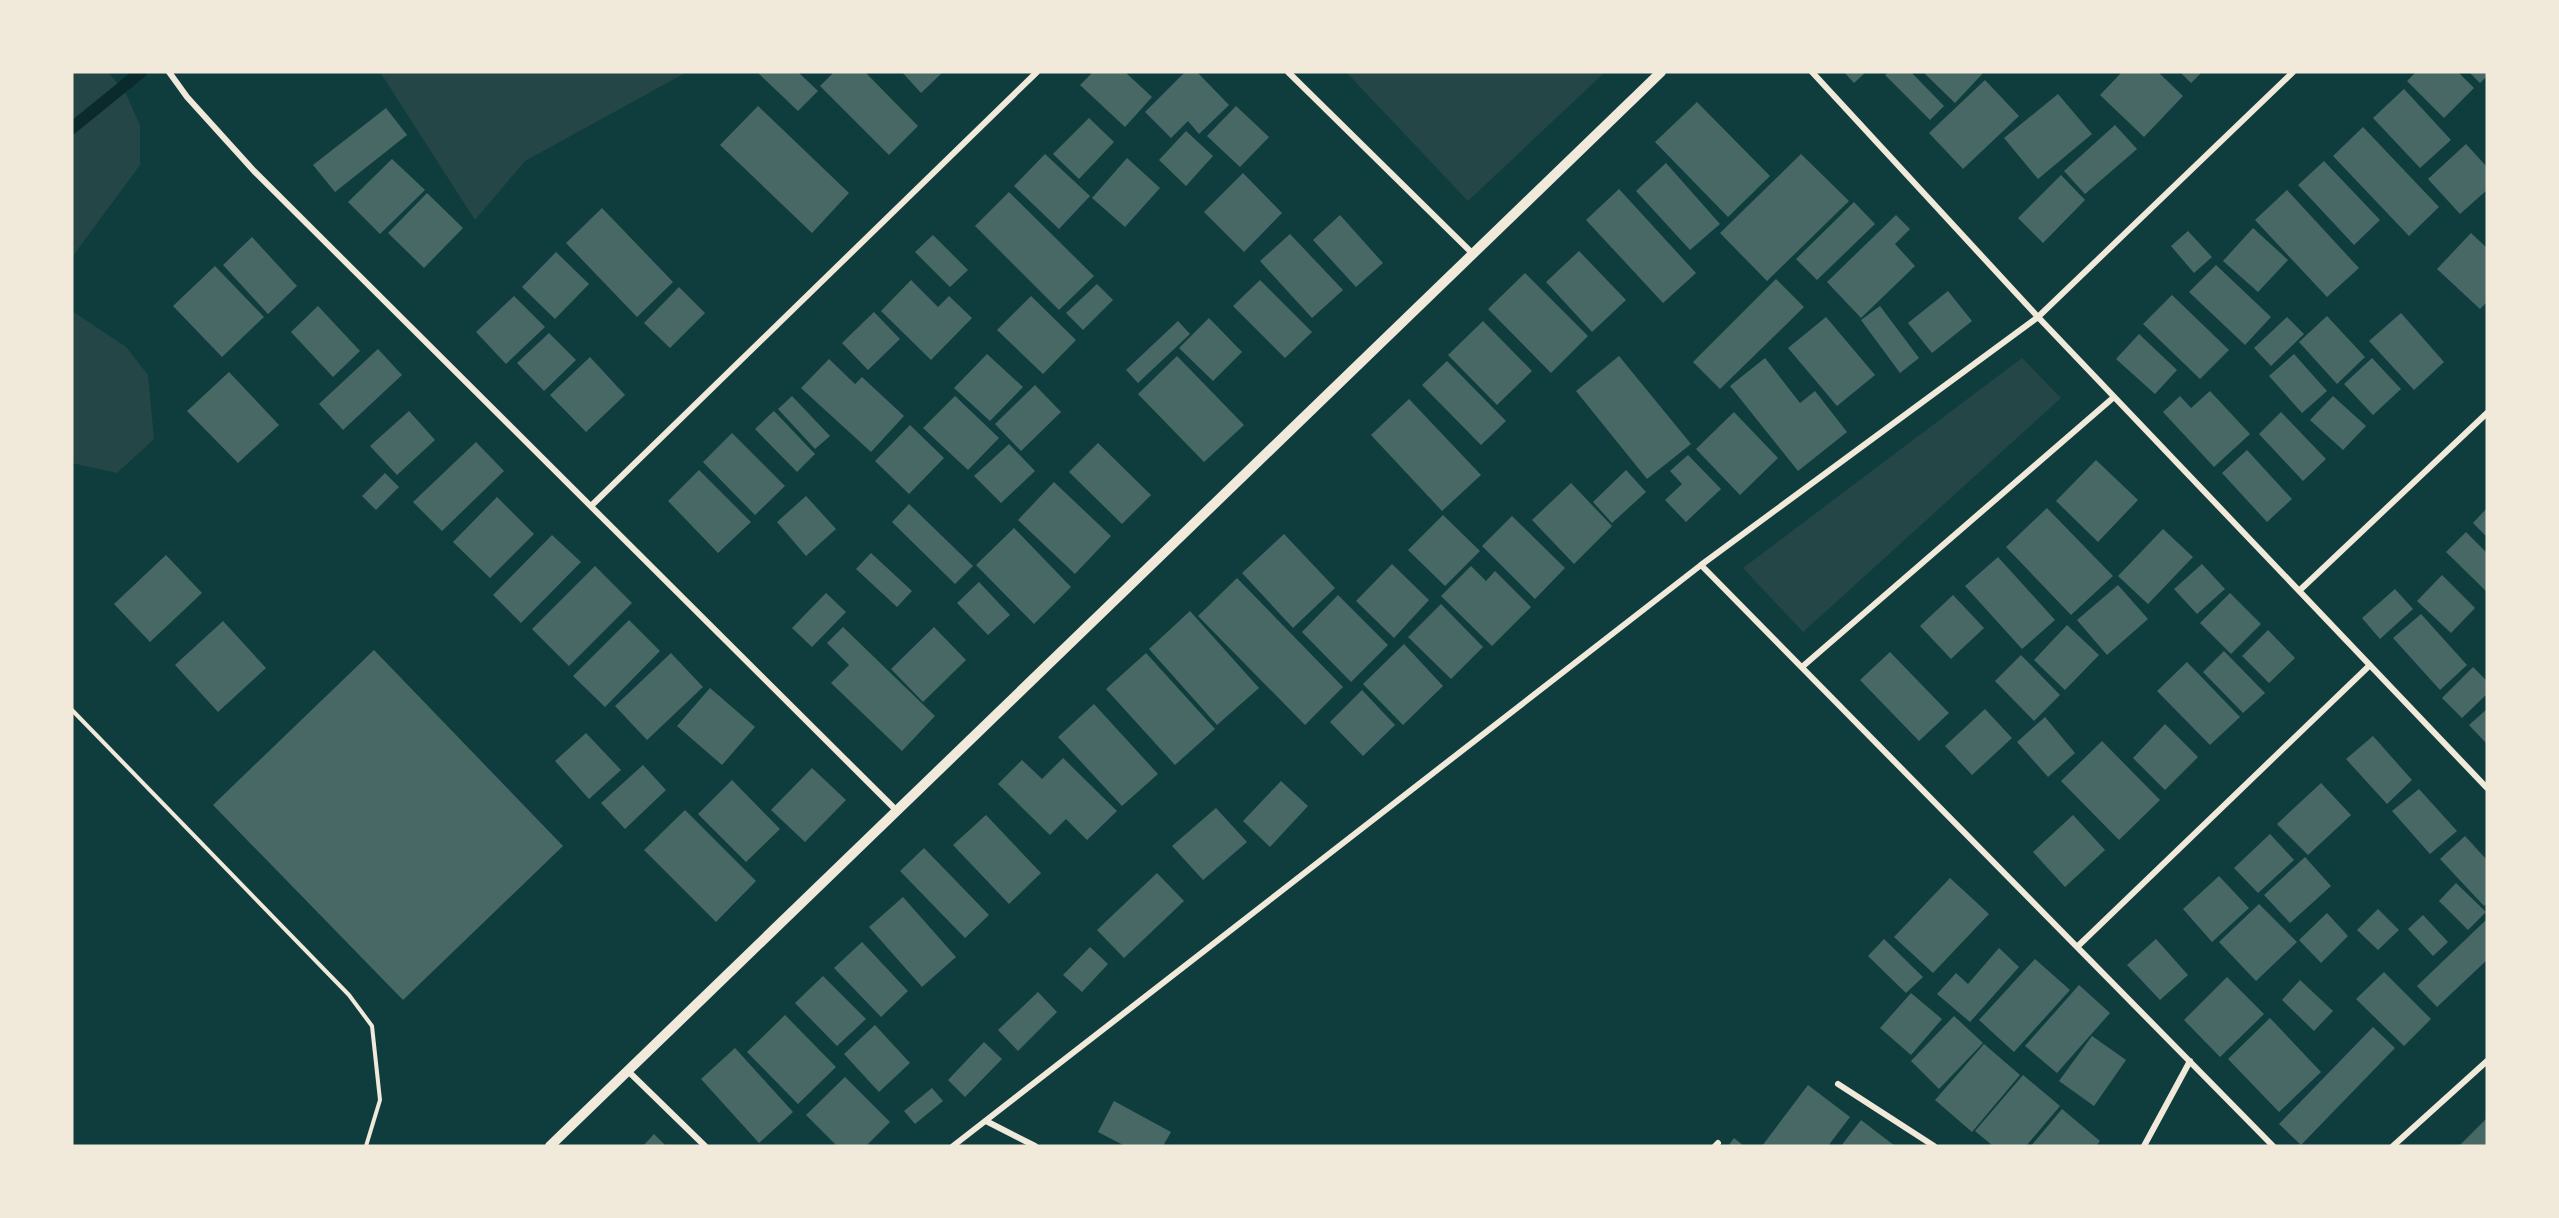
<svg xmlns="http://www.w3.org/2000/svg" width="2559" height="1218" viewBox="0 0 2559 1218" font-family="Poppins,sans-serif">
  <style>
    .green { fill: #244646 }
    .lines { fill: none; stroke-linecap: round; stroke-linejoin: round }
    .stream { stroke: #0a2a2b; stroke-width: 12 }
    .building { fill: #486865 }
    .path { stroke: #f1e9da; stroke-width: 4 }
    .minor { stroke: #f1e9da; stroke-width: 6 }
    .tertiary { stroke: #f1e9da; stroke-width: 10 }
  </style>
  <rect width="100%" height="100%" fill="#0f3d3e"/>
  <path class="green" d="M72,72H108L126,94L140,125V165L72,257Z
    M380,72H687L525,161L475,220Z
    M1346,72H1605L1468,201Z
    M72,311L126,347L148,375L154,439L117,473L72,463Z
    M2022,358L2061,398L1803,632L1743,568Z"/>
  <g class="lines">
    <path class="stream" d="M72,128L141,72"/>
  </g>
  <path class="building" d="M757,72H798L818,91L798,111Z
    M834,72H865L918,126L889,155L820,86Z
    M902,72H943L921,93Z
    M1093,72H1125L1152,97L1125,127L1080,85Z
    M1185,72H1197L1229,105L1199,134L1188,121L1171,138L1145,112Z
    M1844,72H1866L1854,83Z
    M1889,72H1911L1944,106L1930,120L1885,75Z
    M1923,72H1984L1955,103Z
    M2122,72H2158L2183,96L2144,137L2100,95Z
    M2180,72H2202L2191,83Z
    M2416,72H2458L2474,88L2444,118L2407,81Z
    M2469,72H2487V76L2480,83Z
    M1985,80L2019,116L1963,169L1929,133Z
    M2404,89L2451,140L2420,168L2373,118Z
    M2058,94L2092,134L2038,179L2004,138Z
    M1697,102L1770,176L1728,217L1655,142Z
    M758,106L849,193L812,233L720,145Z
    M1236,106L1269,137L1240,167L1207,136Z
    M386,108L407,135L335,192L313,165Z
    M1089,118L1114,142L1079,179L1053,154Z
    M2115,125L2137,149L2085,194L2064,171Z
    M2363,127L2439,207L2409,236L2333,156Z
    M1186,131L1213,156L1186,186L1159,160Z
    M2466,144L2487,167V190L2460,214L2428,179Z
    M1045,154L1090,196L1059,229L1014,186Z
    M1801,154L1849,201L1767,281L1720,233Z
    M1127,158L1160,188L1125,227L1092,198Z
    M392,159L425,190L380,234L348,202Z
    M2324,161L2380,220L2354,245L2298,185Z
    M1666,163L1720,224L1690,250L1636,191Z
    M1243,173L1282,213L1244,252L1204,212Z
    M2061,175L2085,200L2043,243L2018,218Z
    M1619,189L1696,273L1663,303L1586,220Z
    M2287,190L2359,268L2327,297L2255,220Z
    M1009,192L1094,276L1059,310L975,226Z
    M427,193L463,228L424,268L388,233Z
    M1854,202L1875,224L1817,280L1796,259Z
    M602,208L673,282L637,317L566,243Z
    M1340,215L1383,263L1356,287L1313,240Z
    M1896,215L1910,229L1895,244L1915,266L1861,318L1827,282Z
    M2253,228L2288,260L2258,292L2223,261Z
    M2188,231L2212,257L2194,273L2171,246Z
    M2471,233L2487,248V302L2480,309L2437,269Z
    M1290,234L1343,290L1312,318L1260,261Z
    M933,235L968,270L950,287L915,252Z
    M252,237L297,286L268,314L223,265Z
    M1579,251L1626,300L1592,332L1546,282Z
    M556,252L589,284L555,319L522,287Z
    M2216,265L2271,317L2245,345L2189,292Z
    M215,266L264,317L222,357L173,306Z
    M1525,273L1588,336L1551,373L1488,309Z
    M1776,279L1804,307L1720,389L1693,362Z
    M911,280L938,307L949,296L972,318L931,360L881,311Z
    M1260,280L1312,332L1285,358L1233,306Z
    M1097,284L1113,300L1083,330L1066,313Z
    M679,287L705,313L670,348L644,323Z
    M1948,291L1972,321L1932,353L1908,323Z
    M2172,295L2229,350L2200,379L2143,324Z
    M514,296L545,327L506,364L476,332Z
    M1031,296L1076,340L1043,374L997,330Z
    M318,306L360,351L333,377L291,332Z
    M1880,306L1919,358L1900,373L1861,320Z
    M874,312L900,339L868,370L842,343Z
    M2401,313L2444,362L2414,390L2369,341Z
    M2327,316L2365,357L2337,384L2299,342Z
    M1826,317L1875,375L1837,406L1788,348Z
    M2287,317L2304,334L2271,366L2254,348Z
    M1209,318L1242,352L1213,381L1179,348Z
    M1178,321L1190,334L1138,383L1126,370Z
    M1483,321L1532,371L1497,405L1448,355Z
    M549,333L576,360L544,391L517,363Z
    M2139,334L2177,370L2155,394L2116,359Z
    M378,349L402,375L343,430L319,404Z
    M987,354L1023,387L990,421L954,388Z
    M2294,354L2327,391L2302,413L2269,376Z
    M1177,356L1244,425L1204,462L1138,394Z
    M1619,356L1691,444L1647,479L1576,391Z
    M590,357L625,395L586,432L550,395Z
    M1765,358L1800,403L1815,391L1847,432L1798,471L1730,386Z
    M2372,358L2401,389L2373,415L2344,384Z
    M829,359L855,384L862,377L904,416L871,452L801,388Z
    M1447,361L1506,421L1481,445L1422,385Z
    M229,372L279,425L238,463L187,411Z
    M1035,385L1061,412L1021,451L995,424Z
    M2210,391L2250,434L2214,467L2163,412L2180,396L2191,408Z
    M792,396L830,436L815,449L778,409Z
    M955,396L999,438L968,470L923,428Z
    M2333,396L2366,426L2343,450L2310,420Z
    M1409,399L1481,475L1442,511L1371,435Z
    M409,411L435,440L397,475L370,446Z
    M774,411L815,454L797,472L755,429Z
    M1734,412L1778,458L1740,495L1696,449Z
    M2281,412L2326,459L2303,481L2259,434Z
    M910,425L944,458L909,494L875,461Z
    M732,433L785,486L755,515L703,462Z
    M476,442L504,471L442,531L413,502Z
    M1098,443L1151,495L1122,524L1069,472Z
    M1009,444L1035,471L1001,503L974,476Z
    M2247,450L2292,499L2267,522L2222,473Z
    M1688,455L1721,489L1686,522L1665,500L1682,484L1670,471Z
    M2096,460L2138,500L2098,542L2056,501Z
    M699,470L751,522L718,553L668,501Z
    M1626,470L1646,492L1612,523L1593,502Z
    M385,473L399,487L376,510L362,496Z
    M1054,482L1111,536L1075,574L1018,520Z
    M1571,483L1612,526L1574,564L1532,520Z
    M806,496L836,529L806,556L777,522Z
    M497,497L534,534L490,578L453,542Z
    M909,504L973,566L955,584L892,522Z
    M2047,508L2113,576L2071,615L2006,547Z
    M2487,508V537L2473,523Z
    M1443,515L1480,551L1445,586L1408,550Z
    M1512,516L1565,568L1535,599L1482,546Z
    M1014,528L1071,587L1034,624L976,565Z
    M2163,529L2193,557L2148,604L2118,576Z
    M2466,532L2487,553V592L2446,552Z
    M1284,534L1335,588L1293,628L1242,573Z
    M552,535L581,562L521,623L493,595Z
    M871,553L912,591L897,607L856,569Z
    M166,555L202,593L150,642L114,604Z
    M1998,557L2055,620L2022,649L1965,586Z
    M1392,564L1429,600L1394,638L1356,601Z
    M2202,564L2225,589L2197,614L2174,589Z
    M595,566L632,603L569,666L532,629Z
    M1471,566L1486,581L1495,571L1531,607L1492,646L1441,596Z
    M2442,575L2475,608L2451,633L2417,601Z
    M1237,578L1343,687L1305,725L1198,616Z
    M979,582L1010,615L988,635L957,603Z
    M2118,585L2148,619L2107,655L2077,620Z
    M2395,589L2413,609L2380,639L2362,618Z
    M826,593L846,612L812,647L792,628Z
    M2230,593L2261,624L2231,654L2200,623Z
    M1338,595L1388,645L1351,682L1302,632Z
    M1953,595L1984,628L1951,659L1920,626Z
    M1441,604L1483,647L1451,679L1408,637Z
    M1190,611L1259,688L1217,725L1149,649Z
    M2421,614L2467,665L2440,690L2393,638Z
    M629,620L660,651L605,707L573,676Z
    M223,621L266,668L218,712L175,665Z
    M2067,625L2099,655L2065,690L2034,660Z
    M843,627L935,716L902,751L831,683L849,665L827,643Z
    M934,627L966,660L923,702L891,669Z
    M2268,630L2295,658L2269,683L2242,656Z
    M1404,644L1443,686L1403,725L1363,684Z
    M374,650L563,846L403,1000L213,805Z
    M2224,651L2265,693L2243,713L2203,672Z
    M1890,652L1949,713L1919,741L1860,680Z
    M671,653L703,687L647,740L615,706Z
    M1146,653L1215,729L1175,765L1106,689Z
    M2021,655L2060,695L2034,721L1995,681Z
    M2187,662L2240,717L2210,745L2157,691Z
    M2473,667L2487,681V694L2462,718L2442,698Z
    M710,688L755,727L722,765L677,726Z
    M1362,690L1395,725L1363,756L1330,722Z
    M1094,704L1158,774L1122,806L1058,737Z
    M1985,709L2012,738L1972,775L1945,746Z
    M2487,709V744L2469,725Z
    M2045,717L2075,753L2048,777L2017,742Z
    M2165,724L2198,757L2165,790L2133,758Z
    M586,733L621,770L589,799L555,761Z
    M2373,736L2412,780L2387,804L2346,759Z
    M2102,741L2160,800L2119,840L2061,781Z
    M1063,758L1117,811L1087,840L1066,819L1050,835L998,784L1022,760L1042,779Z
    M643,765L666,790L625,829L601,803Z
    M812,768L846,800L805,842L771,810Z
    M732,780L780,829L746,862L698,814Z
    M1281,781L1308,806L1270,847L1243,821Z
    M2321,783L2351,815L2308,855L2277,824Z
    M2419,789L2457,831L2430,854L2392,811Z
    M1216,808L1247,842L1203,880L1172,846Z
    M685,810L756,881L716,922L644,850Z
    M986,815L1041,873L1009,904L953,845Z
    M2073,815L2105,850L2065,887L2033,852Z
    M2270,834L2294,860L2258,893L2234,868Z
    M2465,836L2487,860V903L2484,906L2440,859Z
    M924,848L989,915L965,938L900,871Z
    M2305,857L2331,886L2290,923L2264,895Z
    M1157,873L1184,901L1124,958L1097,930Z
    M2219,876L2249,908L2212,942L2183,909Z
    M1950,878L1989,914L1933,973L1894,937Z
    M2456,883L2486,912L2468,930L2439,901Z
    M903,897L956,957L922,987L869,927Z
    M2259,904L2297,942L2256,981L2219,942Z
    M2378,909L2399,930L2378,950L2357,930Z
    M2327,913L2348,936L2321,963L2299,940Z
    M2423,915L2448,942L2433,956L2408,929Z
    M2487,919V960L2437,1007L2417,986Z
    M1884,939L1923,977L1906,993L1868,956Z
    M2156,939L2188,975L2160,1000L2127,965Z
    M862,942L908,991L881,1017L834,968Z
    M1090,947L1108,964L1082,992L1063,975Z
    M1999,948L2019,967L1970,1022L1937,994L1956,973L1968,984Z
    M2035,959L2070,990L2014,1052L1979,1020Z
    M2384,972L2431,1019L2404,1046L2356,999Z
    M823,976L866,1019L837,1046L795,1003Z
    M2227,977L2264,1014L2220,1057L2184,1020Z
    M2300,980L2333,1011L2314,1031L2282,1000Z
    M2079,985L2110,1013L2057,1073L2025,1046Z
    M1038,992L1057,1012L1018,1051L998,1030Z
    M1911,993L1942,1019L1911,1055L1880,1028Z
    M785,1015L836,1067L798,1104L747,1052Z
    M1954,1016L1983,1043L1939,1089L1911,1061Z
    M2270,1018L2321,1072L2279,1112L2228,1059Z
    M875,1025L910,1063L879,1092L844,1054Z
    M2373,1027L2395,1048L2301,1145L2279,1124Z
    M2092,1036L2126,1060L2094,1106L2059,1081Z
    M984,1042L1002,1059L965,1097L948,1080Z
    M1984,1044L2020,1075L1972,1132L1935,1100Z
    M735,1048L793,1112L759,1143L701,1079Z
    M2023,1075L2060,1106L2026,1146H1993L1975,1131Z
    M845,1077L890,1122L866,1146H837L806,1115Z
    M1808,1085L1850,1117L1828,1146H1762Z
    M932,1088L943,1101L915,1124L904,1111Z
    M1114,1101L1171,1132L1163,1146H1125L1098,1132Z
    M2062,1109L2100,1141L2096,1146H2031Z
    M2487,1118V1145L2459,1146Z
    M1861,1120L1895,1146H1841Z
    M654,1134L666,1146H643Z
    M1734,1138L1744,1146H1728Z"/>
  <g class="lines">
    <path class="path" d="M72,710L349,995L372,1026L380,1100L366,1146"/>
    <path class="minor" d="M169,72L187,97L254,171L897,811
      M1288,72L1473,254
      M1812,72L2038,317L2487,788
      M591,506L1037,72
      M1701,565L2273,1146
      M2299,591L2487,413
      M1802,667L2114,397
      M2077,947L2370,665
      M628,1071L705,1146
      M1838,1084L1934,1146
      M986,1121L1035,1146
      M953,1146L1701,565L2038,317L2293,72
      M1715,1146L1718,1143
      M2144,1146L2190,1061
      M2393,1146L2487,1061"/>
    <path class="tertiary" d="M550,1146L1661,72"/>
  </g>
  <rect width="2559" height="1218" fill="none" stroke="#f1e9da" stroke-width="147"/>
</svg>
